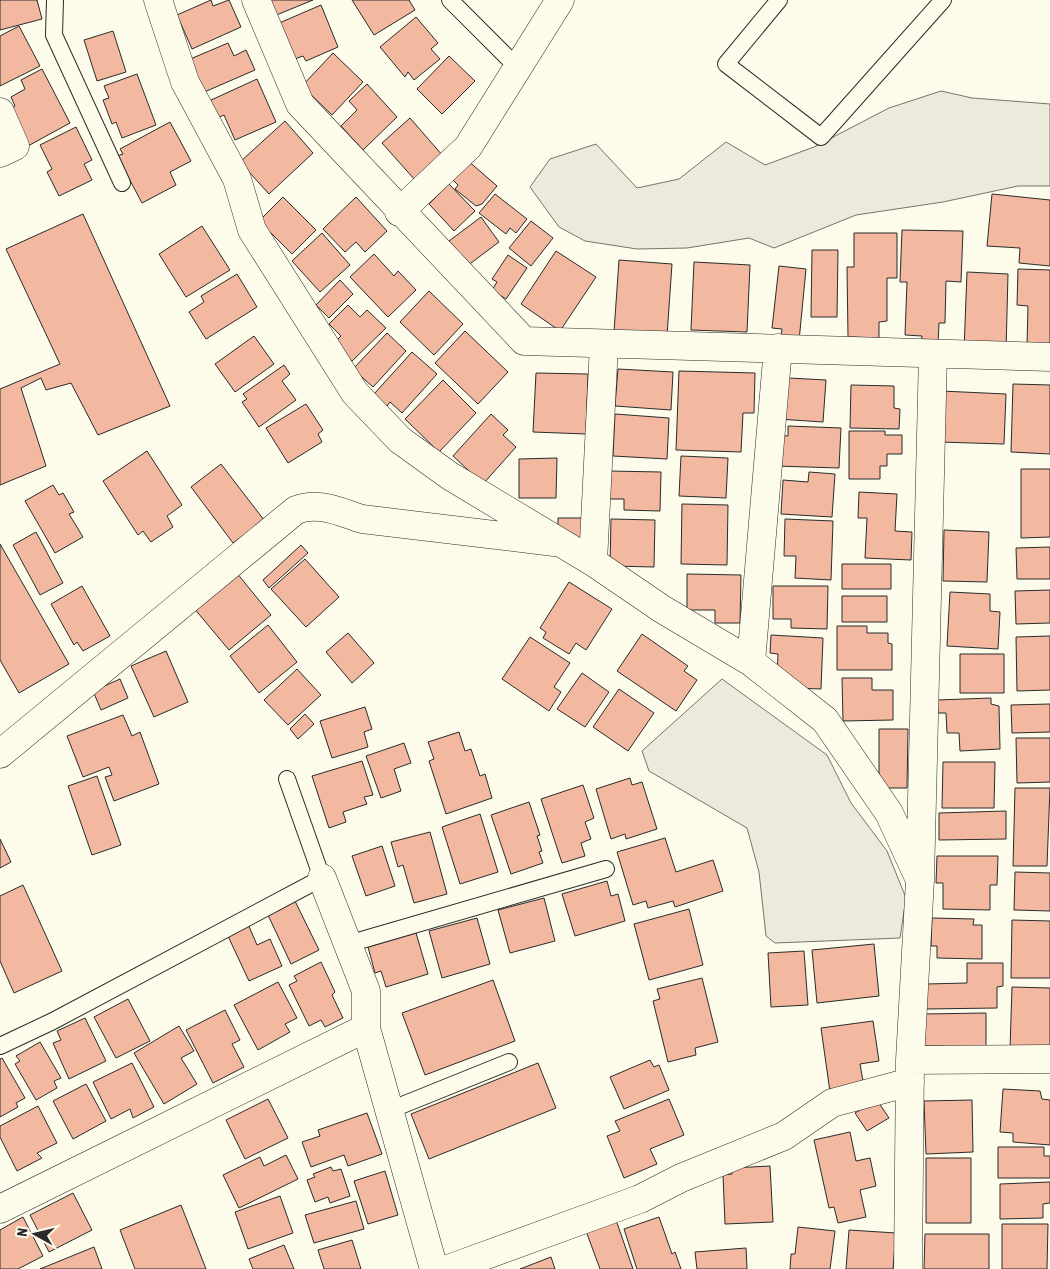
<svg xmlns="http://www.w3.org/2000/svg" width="1050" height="1269" viewBox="0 0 1050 1269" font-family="'Asap Condensed',sans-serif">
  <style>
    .green { fill: #ecebdb; stroke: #74746e }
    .building { fill: #f2b8a0; stroke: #2b2b2b }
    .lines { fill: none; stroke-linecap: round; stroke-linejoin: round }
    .service-casing { stroke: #2b2b2b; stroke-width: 18 }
    .minor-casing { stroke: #2b2b2b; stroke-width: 29 }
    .service { stroke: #fdfbea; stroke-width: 16 }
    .minor { stroke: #fdfbea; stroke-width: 28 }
  </style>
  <rect width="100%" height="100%" fill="#fdfbea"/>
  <path class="green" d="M941,91L972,98L1050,104V186H1018L943,202L856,215L774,248L749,238L687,248L637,249L585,241L559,227L530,187L550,159L596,144L637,188L679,179L726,142L765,165L814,147L889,108Z
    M722,679L827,755L851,803L887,851L906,898L900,938L775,943L766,936L759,872L747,828L649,771L642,751Z"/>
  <path class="building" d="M0,0H37L42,19L0,30Z
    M211,0L213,6L229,0L241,27L192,49L177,15Z
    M267,0H313L274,16Z
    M352,0H409L415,10L374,35Z
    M321,5L338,47L306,61L303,56L292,60L277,24Z
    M416,17L438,43L431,49L440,59L414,80L408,72L405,77L380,47Z
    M19,26L40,66L0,86V36Z
    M113,31L126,72L97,81L84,40Z
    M228,43L234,56L246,50L255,70L202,93L188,60Z
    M333,53L363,82L332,115L302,86Z
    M449,56L475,81L442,114L417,89Z
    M42,69L70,123L26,147L7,110L15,106L11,97L25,89L21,80Z
    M137,74L156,125L122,138L116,122L112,124L103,100L109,98L104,86Z
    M257,79L276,122L235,140L224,115L217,118L209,101Z
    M367,84L397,117L363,150L341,126L357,110L349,101Z
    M410,118L443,156L415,180L382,143Z
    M285,121L313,153L269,194L240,162Z
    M170,122L191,161L170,172L176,185L142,203L117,156L123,154L120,149Z
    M76,127L92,160L84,164L92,180L59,196L47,172L52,169L40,145Z
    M466,159L497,186L482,204L476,206L455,189L458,185L450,177Z
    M449,184L475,211L454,231L429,204Z
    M495,194L527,219L516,233L510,228L506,234L479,213Z
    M992,194L1050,200V266L1019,263L1020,248L987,246Z
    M283,197L316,230L292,254L259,221Z
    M356,197L387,231L365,252L356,242L345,252L323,229Z
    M83,214L170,406L98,435L71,383L46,390L41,378L21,388L46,466L0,485V389L60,364L6,249Z
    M481,217L499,242L467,266L449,241Z
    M531,221L553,238L531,266L509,248Z
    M202,226L230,270L186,297L159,254Z
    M902,230L963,231L961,282L946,281L945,323H939L938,345H921L922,336L905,335L907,282H900Z
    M322,233L350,265L320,292L292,261Z
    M854,233H897V278H887V321L879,322V338L848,337L847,267H854Z
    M812,250H838L837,317H811Z
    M556,251L596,277L560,331L521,304Z
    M374,254L394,276L398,271L416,290L388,317L350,277Z
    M508,255L527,268L506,299L492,290L497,282L492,279Z
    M619,260L672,264L667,336L614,332Z
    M694,262L750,265L747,332L691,330Z
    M779,266L806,269L799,341L781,339L782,329L772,328Z
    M1018,269L1050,270V345H1027L1028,306L1017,305Z
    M967,272L1008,274L1006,351L964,350Z
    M237,274L257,307L206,339L189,312L204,302L201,296Z
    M340,280L353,294L329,318L316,305Z
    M429,291L463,324L434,355L400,322Z
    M348,305L360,317L367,310L386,328L352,361L334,343L341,336L329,324Z
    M465,331L508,372L478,404L435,363Z
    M387,333L406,351L373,387L353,369Z
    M254,336L274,364L235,392L215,364Z
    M412,352L437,374L402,413L390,402L387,406L374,394Z
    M284,365L290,374L282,381L296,400L259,427L242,402L247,399L243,394Z
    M618,369L673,372L671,410L615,406Z
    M679,371L755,373L754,413H743L741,452L676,450Z
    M536,373L588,374L586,434L533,432Z
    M789,378L826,380L823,422L778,419Z
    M443,380L476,413L439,452L405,419Z
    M1013,384L1050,385V454L1011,452Z
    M851,385L894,386V408L900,409L899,429L850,428Z
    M941,391L1006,394L1004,444L939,442Z
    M306,404L323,430L318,434L322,442L288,463L266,428Z
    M491,414L508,430L503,435L516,447L483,484L453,456Z
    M615,414L669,418L667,459L613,456Z
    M788,426L841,428L839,468L776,466L778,435L788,436Z
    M849,431H885V435H902V454H887V466H880V479H849Z
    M147,451L182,505L167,516L173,527L151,542L143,531L138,535L103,481Z
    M681,456L728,458L726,498L679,496Z
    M557,458L556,498H519V459Z
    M221,464L264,520L233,543L191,487Z
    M1021,469H1050V537L1021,538Z
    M609,471L661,472L660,511L624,510V499H608Z
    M809,472L835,474L832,517L781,514L783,480L808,482Z
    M53,485L59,495L63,493L74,512L69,514L83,537L55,553L25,501Z
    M859,492L897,494L895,531L912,532L911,560L865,558L867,518H858Z
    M682,504L728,505L727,565L681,564Z
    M558,518H588L580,544L558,530Z
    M611,519L655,520L654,567L610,566Z
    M785,519L833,521L831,580L795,578L796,556H784Z
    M944,530L989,532L987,582L943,581Z
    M36,532L63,583L40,595L13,545Z
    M0,544L69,664L19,693L0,660Z
    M301,545L308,553L269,588L263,580Z
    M1050,547V579H1017L1016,548Z
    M305,559L339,597L306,627L271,589Z
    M842,564H891V589H842Z
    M236,572L271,615L229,650L193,607Z
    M687,574L741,575L740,623H715V610H687Z
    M569,582L612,609L586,650L576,643L569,654L543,638L546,632L540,628Z
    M82,586L110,636L83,651L77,642L74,645L51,604Z
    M773,586H828L827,629L791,628V619H773Z
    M1050,590V623L1016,624L1015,591Z
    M950,592L990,594V611L1000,612L998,649L947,646Z
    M842,596H887V622H842Z
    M268,625L297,662L259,693L230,656Z
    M837,626H867V633H888V643L892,644V670H837Z
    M348,633L374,663L352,683L326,652Z
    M642,634L688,666L684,671L697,680L676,711L617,671Z
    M771,635L823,638L821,689L794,688L777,678L778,654L770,653Z
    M1050,636V690L1017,691L1016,637Z
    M530,637L570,663L554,687L561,692L549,711L502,679Z
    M166,651L188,702L154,717L131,666Z
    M960,654H1004V693H960Z
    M297,669L321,695L288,725L264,700Z
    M582,673L609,692L585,727L557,709Z
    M842,678H872V690H893V720L843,721Z
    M120,679L128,698L101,710L93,691Z
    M619,689L654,713L628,751L593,727Z
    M991,698V704L999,706L1000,749L960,751L959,733H947L946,713H938L937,700Z
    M1050,704V732L1012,733L1011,705Z
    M365,707L372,729L364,732L368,747L332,758L320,721Z
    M305,714L314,724L298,739L290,729Z
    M123,715L132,736L140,732L159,784L114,801L105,777L112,775L109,767L83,777L67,736Z
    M879,729H908L907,788H879Z
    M459,732L465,751L471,749L480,776L485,774L492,798L446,814L429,761L434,759L428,742Z
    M1016,738H1050V782L1017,783Z
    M404,743L411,763L394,769L401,791L381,798L366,756Z
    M362,761L373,795L364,797L367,804L343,812L346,822L329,828L312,776Z
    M943,762H995L994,808H942Z
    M97,776L121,845L92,855L68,786Z
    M630,778L632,785L642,782L657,829L626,839L625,834L611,839L596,789Z
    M583,785L594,818L585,822L591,839L581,843L585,856L562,863L541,799Z
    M1015,788H1050L1047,866H1013Z
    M529,802L540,835L537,836L542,851L539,852L543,863L511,874L491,815Z
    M1006,811V839L939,840V813Z
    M480,814L498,872L460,884L442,827Z
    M430,832L447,894L414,903L403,865L398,867L391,842Z
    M665,838L676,872L713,860L723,891L675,907L673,901L648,908L646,901L633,905L617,852Z
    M0,839L11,862L0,868Z
    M382,846L395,886L366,896L352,856Z
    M937,856H998L997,885H990V910L943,909V883H936Z
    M1015,872L1050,873V911L1014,910Z
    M607,881L611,896L618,894L625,921L575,936L562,894Z
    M23,885L62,971L14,993L0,961V896Z
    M544,898L555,941L510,953L498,910Z
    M295,901L319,950L291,964L268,915Z
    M689,909L703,965L649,980L634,924Z
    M477,918L490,964L442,978L429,931Z
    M932,918L974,919L973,925H982V959L937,958V946H931Z
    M1012,920L1050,921V978H1011Z
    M248,924L257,945L270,939L282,966L249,981L227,934Z
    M416,933L428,974L386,987L381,971L375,973L368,947Z
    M874,944L879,996L817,1003L812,950Z
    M804,951L808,1005L771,1007L768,953Z
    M321,962L335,992L332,995L343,1018L325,1027L321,1020L309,1026L289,985L297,981L294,976Z
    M967,963H1003V986L997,987V1008L926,1009V984L967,983Z
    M702,978L718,1042L695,1048L696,1055L668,1062L653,1001L660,999L657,989Z
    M493,980L515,1041L425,1075L402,1013Z
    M278,982L297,1018L285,1024L290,1032L258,1050L234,1005Z
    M1012,987L1050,988V1050L1010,1049Z
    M128,999L150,1041L116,1058L94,1017Z
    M225,1010L240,1040L232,1044L244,1067L213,1083L186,1030Z
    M986,1013V1052H944L943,1046H923V1014Z
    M85,1018L106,1061L69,1079L53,1043L61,1040L57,1031Z
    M873,1021L879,1061L860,1064L864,1087L830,1092L821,1028Z
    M179,1026L194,1051L181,1058L197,1084L164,1104L134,1053Z
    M40,1042L61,1078L54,1081L57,1088L36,1100L15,1064L20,1061L16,1056Z
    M2,1058L25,1098L16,1103L18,1107L0,1117V1059Z
    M650,1060L654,1067L659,1065L669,1090L624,1109L610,1077Z
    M132,1063L154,1107L133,1118L130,1109L111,1119L93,1082Z
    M538,1063L556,1108L429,1159L411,1114Z
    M86,1084L106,1121L73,1139L53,1101Z
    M1003,1089L1040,1091L1042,1099L1050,1100V1145L1013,1142V1133L1000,1132Z
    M268,1099L288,1138L245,1159L226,1120Z
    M669,1099L684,1135L650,1149L657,1164L624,1178L607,1136L620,1131L615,1121Z
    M877,1100L889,1118L867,1131L855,1113Z
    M972,1100L973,1152L926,1154L924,1101Z
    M38,1106L57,1143L37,1153L42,1158L17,1171L0,1137V1126Z
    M367,1113L382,1154L348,1166L344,1155L311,1167L302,1142L320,1136L318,1130Z
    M850,1132L856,1161L870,1158L876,1186L860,1190L866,1217L838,1223L834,1207L829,1208L814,1140Z
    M998,1147H1044V1156H1050V1178H998Z
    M286,1155L298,1179L239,1208L223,1175L260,1157L264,1166Z
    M926,1158H971V1223H926Z
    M770,1166L773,1222L725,1224L723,1175L732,1174V1168Z
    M331,1167L333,1171L341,1169L350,1196L330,1203L328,1197L315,1202L307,1180L315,1177L313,1174Z
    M385,1171L398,1215L368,1224L354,1181Z
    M1050,1182V1203L1043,1204V1218L1000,1219V1184Z
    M73,1193L92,1230L49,1252L30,1215Z
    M280,1196L293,1233L248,1249L235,1212Z
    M356,1201L364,1229L314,1243L305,1215Z
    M181,1205L206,1269H135L120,1230Z
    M23,1217L43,1256L18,1269H0V1230Z
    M659,1217L672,1254L675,1252L681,1269H637L624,1229Z
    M616,1220L633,1269H600L586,1231Z
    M1002,1224H1048L1047,1269H1002Z
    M798,1227L835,1231L830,1269H790L791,1254H795Z
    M849,1230L896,1233L893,1269H846Z
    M925,1234H989V1269H924Z
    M352,1240L361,1269H324L318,1250Z
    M284,1245L294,1269H253L249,1259Z
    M94,1247L102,1269H40Z
    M746,1248L747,1269H697L695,1252Z
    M551,1257L555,1269H520Z"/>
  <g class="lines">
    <defs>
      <path id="service" d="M55,0L54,35L122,183
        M450,0L517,67
        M779,0L726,64L821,137L943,0
        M348,944L606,869
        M0,1046L53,1021L322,878L287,779
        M390,1110L509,1062"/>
      <path id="minor" d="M158,0L185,82L237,179L252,230L355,393L400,440L450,476L593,562L662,609L751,662L825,720L889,813L920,880
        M256,0L300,104L524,341L1050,357
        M0,112L15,146L0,153
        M399,212L468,147L560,0
        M593,562L604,345
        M751,662L778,348
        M0,754L296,510C319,501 340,512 362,519L554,542
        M322,878L366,991V1028L434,1269
        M910,1060L1050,1059
        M0,1209L366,1028
        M448,1269L640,1199L681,1178L784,1136L832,1103L910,1082
        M908,1269L910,1060L920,880L933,354"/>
    </defs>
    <use href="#service" class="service-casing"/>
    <use href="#minor" class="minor-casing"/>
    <use href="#service" class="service"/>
    <use href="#minor" class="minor"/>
  </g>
  <g transform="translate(35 1234) rotate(278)" stroke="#fdfbea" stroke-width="4" paint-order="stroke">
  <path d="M0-4L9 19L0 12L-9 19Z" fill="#2b2b2b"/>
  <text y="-8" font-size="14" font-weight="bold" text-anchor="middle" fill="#2b2b2b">N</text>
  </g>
</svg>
